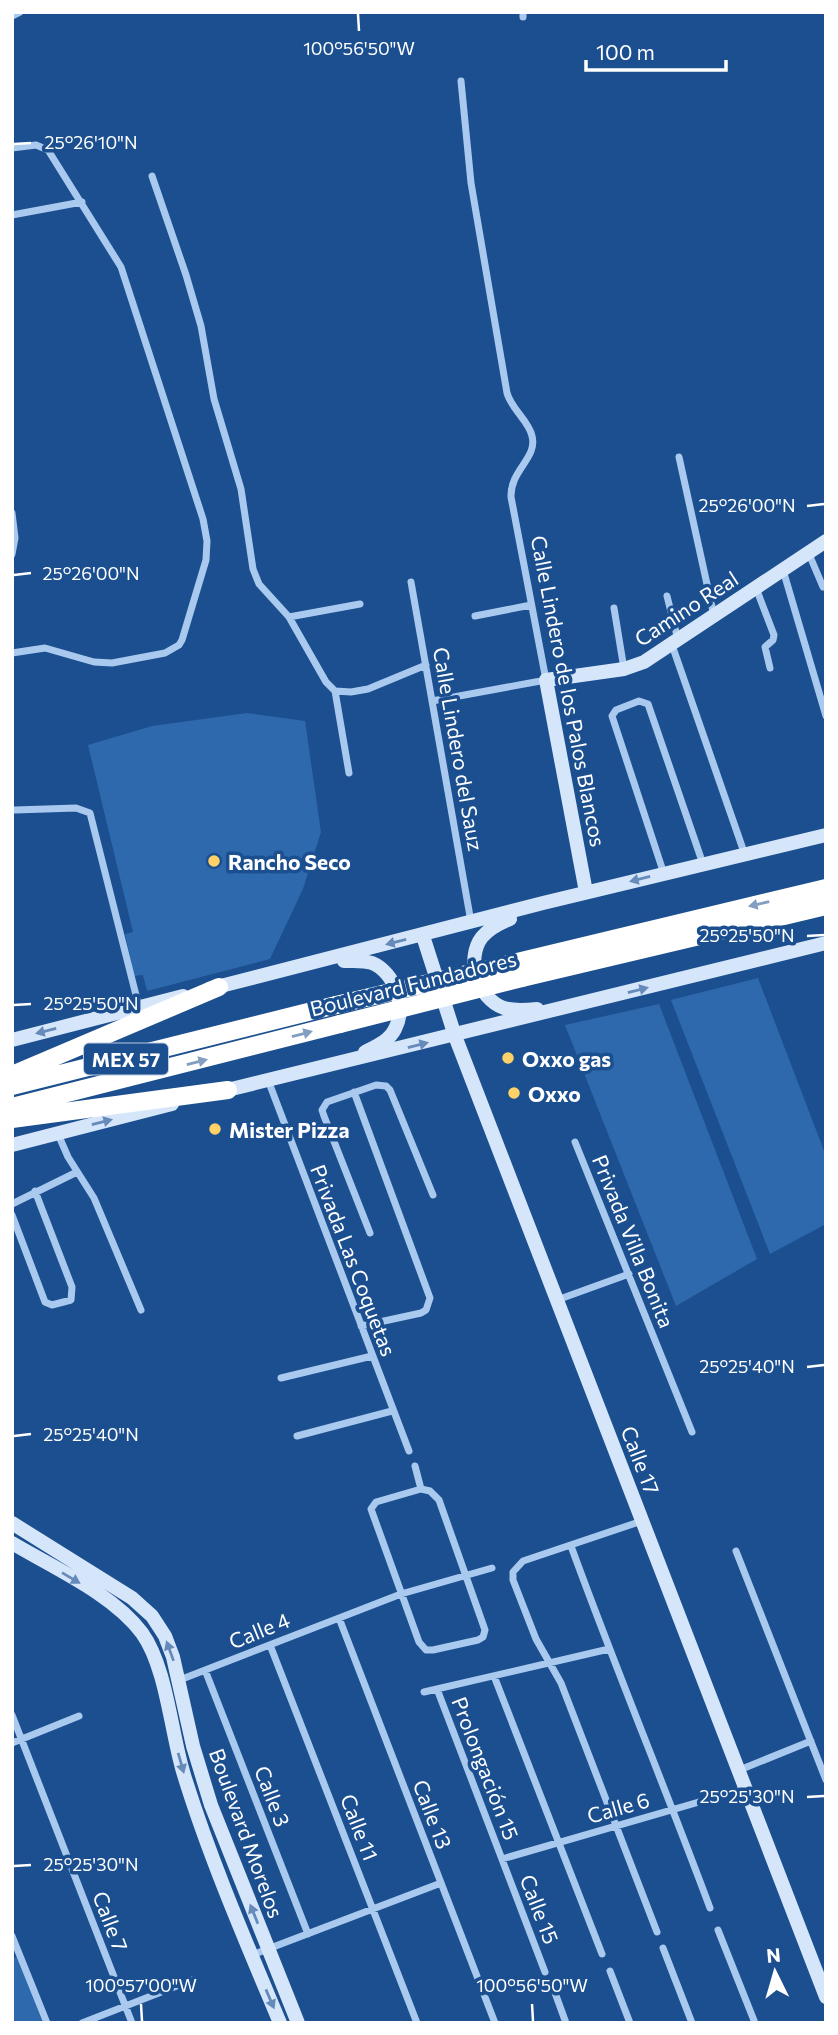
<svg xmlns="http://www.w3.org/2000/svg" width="838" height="2035" viewBox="0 0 838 2035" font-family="Commissioner,sans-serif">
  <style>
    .green { fill: #2e69ad }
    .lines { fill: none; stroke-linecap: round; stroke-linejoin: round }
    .street { stroke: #a9c9ee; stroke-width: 7 }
    .secondary { stroke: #d6e6fa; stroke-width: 14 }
    .highway { stroke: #fff; stroke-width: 18 }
    .highway-bridge { stroke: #fff; stroke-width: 18 }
    .oneway { fill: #668bba }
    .oneway2 { fill: #829ec1 }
    .ticks { fill: none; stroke: #fff; stroke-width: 2.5 }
    .poi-dot { fill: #ffd166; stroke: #1b4f8f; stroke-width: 2.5 }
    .labels { text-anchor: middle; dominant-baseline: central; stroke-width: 7; stroke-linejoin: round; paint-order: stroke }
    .shield { fill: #1b4f8f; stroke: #bbcadd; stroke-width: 2 }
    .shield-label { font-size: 19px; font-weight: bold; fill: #fff }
    .street-label { font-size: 21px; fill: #fff; stroke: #1b4f8f }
    .poi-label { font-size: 21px; font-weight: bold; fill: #fff; stroke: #1b4f8f; text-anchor: start }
    .ticks-label { font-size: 18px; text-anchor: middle; fill: #fff; stroke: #1b4f8f; stroke-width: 7; stroke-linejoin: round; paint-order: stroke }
  </style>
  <rect width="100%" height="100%" fill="#1b4f8f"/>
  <path class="green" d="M247,713L305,721L321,832L303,889L270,959L147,991L143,975L134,976L125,934L133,932L88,745L152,726Z
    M758,978L826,1156V1224L770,1254L671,1000Z
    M659,1004L757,1259L676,1306L565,1025Z
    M17,1957L43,2023H12V1959Z"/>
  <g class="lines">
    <path class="street" d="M12,16L20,12
      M523,17V12
      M12,148L36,145L48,150L121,267L203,519L207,541L206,560L182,640L179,645L165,653L112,663L94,662L45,648L12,653
      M152,176L186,275L201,326L214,399L241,489L253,569L259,584L289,617L326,682L335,691L351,692L368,689L426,665
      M12,215L82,202
      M679,457L714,616
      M12,513L15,538L12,554
      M809,554L823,587
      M783,570L826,716
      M411,582L471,922
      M756,588L774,635L773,640L765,647L770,668
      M667,596L678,640
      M614,608L624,669
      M475,616L531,605
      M289,617L360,604
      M672,645L745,855
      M335,691L349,773
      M432,701L546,680L511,497C510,470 538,458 532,436C529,421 512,410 507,393L471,183L461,81
      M15,810L76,808L90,813L139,1007
      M664,874L612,716L616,710L639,701L648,704L703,864
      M268,1080L409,1451
      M354,1092L430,1298L426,1310L421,1313L361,1326
      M58,1134L68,1157L94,1198L141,1310
      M575,1142L692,1432
      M12,1204L77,1172
      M12,1215L45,1302L52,1305L71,1300L72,1287L35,1191
      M370,1233L324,1116L322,1110L327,1102L376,1085L386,1086L390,1090L433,1195
      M557,1300L629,1274
      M281,1378L372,1356
      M297,1436L392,1411
      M415,1466L421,1489
      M421,1489L430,1491L439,1500L485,1630L483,1637L478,1640L433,1650H426L419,1642L371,1509L376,1502Z
      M642,1521L523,1561L513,1572V1580L536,1639L561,1683L657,1932
      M571,1546C615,1667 665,1787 710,1908
      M736,1551L826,1780
      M339,1618L495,2023
      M270,1645L417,2023
      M205,1670L308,1934
      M494,1676L602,1954
      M177,1681L401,1594L492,1568
      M437,1689L545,1972
      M424,1692L609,1649
      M12,1715L132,2023
      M12,1743L79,1716
      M737,1771L811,1741
      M502,1859L744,1789
      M718,1930L755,2023
      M12,1936L47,2023
      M663,1948L692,2023
      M252,1955L441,1883
      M610,1971L630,2023
      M554,1990L566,2023
      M82,2023L192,1980"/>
    <path class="secondary" d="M586,892L546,680L624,669L644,662L826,541
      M510,919C500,923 489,929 482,937C465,959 478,999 504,1008C514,1011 527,1010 537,1009
      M423,936L455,1036L826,1997
      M344,961C353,961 364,960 372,963C394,972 407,1006 395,1029C389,1041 377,1046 365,1052
      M209,989L543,903L826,835
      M12,1040L183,996
      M219,1092L826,943
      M12,1145L172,1104
      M12,1523L132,1598L152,1616L165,1636L173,1657L193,1746L211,1805L298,2023
      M12,1543C54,1568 113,1594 142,1633C167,1668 171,1734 184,1775C210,1859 246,1942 280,2023"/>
    <path class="highway" d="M513,963L826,888
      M522,978L826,906
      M12,1075L219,987
      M12,1086L336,1005
      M12,1107L340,1024
      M12,1119L228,1090"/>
    <path class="highway-bridge" d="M336,1005L513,963
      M340,1024L522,978"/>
  </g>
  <defs><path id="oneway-solid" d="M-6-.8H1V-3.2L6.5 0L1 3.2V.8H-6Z" transform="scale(1.75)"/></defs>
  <g class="oneway">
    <use href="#oneway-solid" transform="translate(640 879) rotate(166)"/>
    <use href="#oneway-solid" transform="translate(396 942) rotate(166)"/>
    <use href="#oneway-solid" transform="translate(638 990) rotate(-14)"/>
    <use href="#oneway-solid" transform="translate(46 1031) rotate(166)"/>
    <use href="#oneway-solid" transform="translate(418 1045) rotate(-14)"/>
    <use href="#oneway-solid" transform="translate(102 1122) rotate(-14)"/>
    <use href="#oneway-solid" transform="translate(71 1578) rotate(31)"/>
    <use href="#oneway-solid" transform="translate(170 1651) rotate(-110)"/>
    <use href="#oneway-solid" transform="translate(181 1763) rotate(74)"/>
    <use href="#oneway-solid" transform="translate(254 1914) rotate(-112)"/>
    <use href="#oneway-solid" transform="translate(270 1999) rotate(67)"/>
  </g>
  <g class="oneway2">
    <use href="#oneway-solid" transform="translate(759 904) rotate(167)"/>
    <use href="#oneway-solid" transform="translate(302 1034) rotate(-15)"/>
    <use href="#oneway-solid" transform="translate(197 1062) rotate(-14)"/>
  </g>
  <path class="ticks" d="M358,14L359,31M14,144L31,143M807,506L824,504M14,575L31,573M807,936L824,935M14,1005L31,1004M807,1367L824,1365M14,1436L31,1434M807,1797L824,1796M14,1866L31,1865M141,2004L142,2021M532,2004L533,2021"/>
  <g class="poi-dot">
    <circle cx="214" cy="861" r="7"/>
    <circle cx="508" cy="1058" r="7"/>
    <circle cx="514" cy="1093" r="7"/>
    <circle cx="215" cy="1129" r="7"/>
  </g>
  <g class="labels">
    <rect class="shield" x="84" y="1043.5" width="84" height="31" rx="5"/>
    <g class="shield-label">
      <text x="126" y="1059">MEX 57</text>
    </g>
    <g class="street-label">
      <text transform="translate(686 608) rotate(-33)">Camino Real</text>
      <text transform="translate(569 691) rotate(79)">Calle Lindero de los Palos Blancos</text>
      <text transform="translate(459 749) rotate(80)">Calle Lindero del Sauz</text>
      <text transform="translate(413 983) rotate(-14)">Boulevard Fundadores</text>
      <text transform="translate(634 1241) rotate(68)">Privada Villa Bonita</text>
      <text transform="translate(354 1260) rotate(69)">Privada Las Coquetas</text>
      <text transform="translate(641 1460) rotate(69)">Calle 17</text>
      <text transform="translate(259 1630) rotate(-22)">Calle 4</text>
      <text transform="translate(486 1768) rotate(69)">Prolongación 15</text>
      <text transform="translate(273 1796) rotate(69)">Calle 3</text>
      <text transform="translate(618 1807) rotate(-16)">Calle 6</text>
      <text transform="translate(433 1814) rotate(69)">Calle 13</text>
      <text transform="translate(360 1827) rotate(69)">Calle 11</text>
      <text transform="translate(247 1833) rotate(70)">Boulevard Morelos</text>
      <text transform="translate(540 1909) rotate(69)">Calle 15</text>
      <text transform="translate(111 1921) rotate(69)">Calle 7</text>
    </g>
    <g class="poi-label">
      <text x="228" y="861">Rancho Seco</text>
      <text x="522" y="1058">Oxxo gas</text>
      <text x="528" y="1093">Oxxo</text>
      <text x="229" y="1129">Mister Pizza</text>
    </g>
  </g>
  <g class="ticks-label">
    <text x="359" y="55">100°56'50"W</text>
    <text x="91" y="149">25°26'10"N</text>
    <text x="747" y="512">25°26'00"N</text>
    <text x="91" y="580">25°26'00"N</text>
    <text x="747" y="942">25°25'50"N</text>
    <text x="91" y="1010">25°25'50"N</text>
    <text x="747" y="1373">25°25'40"N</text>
    <text x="91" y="1441">25°25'40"N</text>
    <text x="747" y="1803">25°25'30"N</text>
    <text x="91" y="1871">25°25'30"N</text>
    <text x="141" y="1992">100°57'00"W</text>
    <text x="532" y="1992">100°56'50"W</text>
  </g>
  <rect width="838" height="2035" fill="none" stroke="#ffffff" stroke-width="28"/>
  <g transform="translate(775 1972) rotate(355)" stroke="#1b4f8f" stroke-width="5" paint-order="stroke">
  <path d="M0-5L12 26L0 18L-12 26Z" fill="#ffffff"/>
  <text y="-10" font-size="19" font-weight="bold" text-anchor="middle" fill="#ffffff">N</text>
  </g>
  <path d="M586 60v10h140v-10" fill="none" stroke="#ffffff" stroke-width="3.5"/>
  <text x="596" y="60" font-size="21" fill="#ffffff" stroke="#1b4f8f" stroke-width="5" paint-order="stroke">100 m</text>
</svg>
